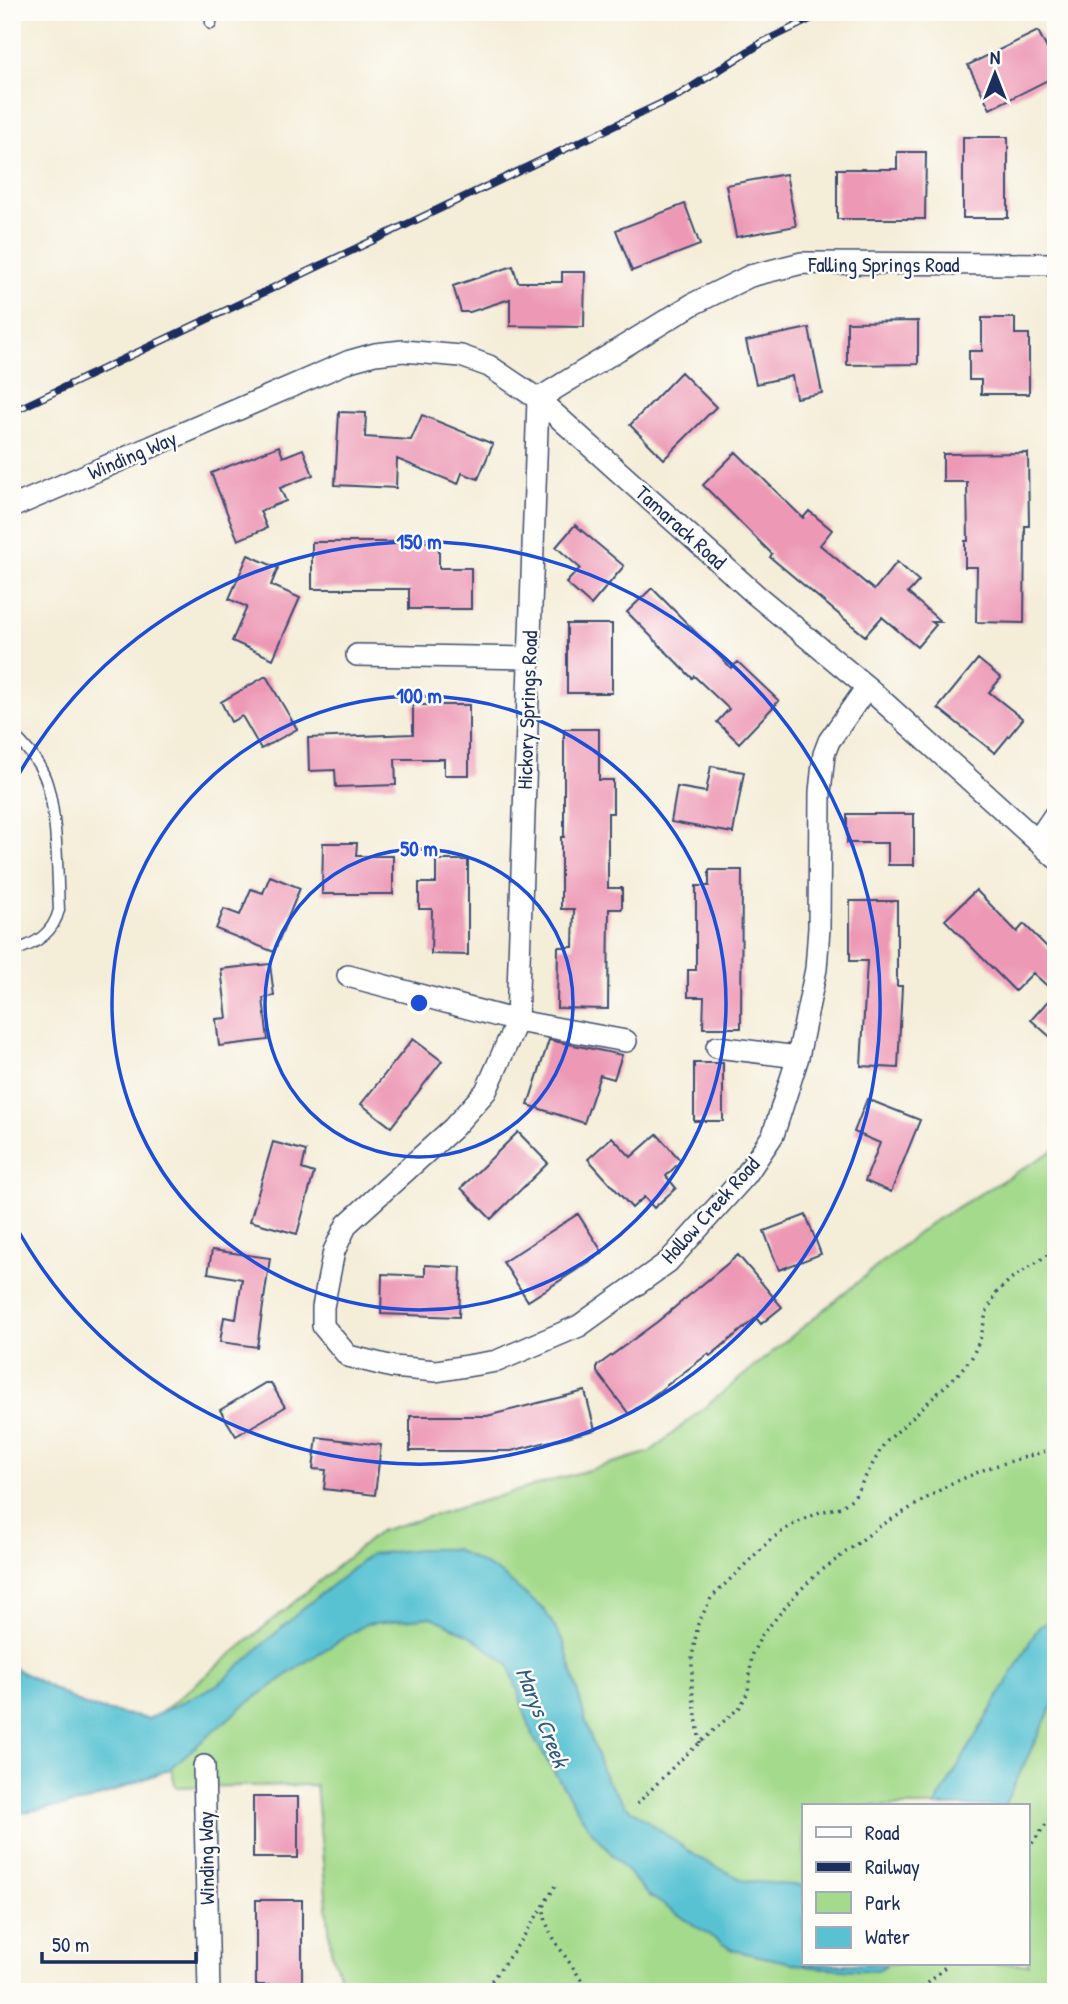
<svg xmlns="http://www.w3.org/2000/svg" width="1068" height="2004" viewBox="0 0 1068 2004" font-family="'Patrick Hand',sans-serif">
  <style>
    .green { fill: #a4da8b; stroke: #608474; stroke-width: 2; fill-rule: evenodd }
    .water { fill: #58c2d3; stroke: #3a7898; stroke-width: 2 }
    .building { fill: #ed99b6 }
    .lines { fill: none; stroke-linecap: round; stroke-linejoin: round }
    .lane-casing { stroke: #3c4c70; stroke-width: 13 }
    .street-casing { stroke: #3c4c70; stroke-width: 24 }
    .path { stroke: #3c4c70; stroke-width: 3.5; stroke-dasharray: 2 5; stroke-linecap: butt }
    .lane { stroke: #fff; stroke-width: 10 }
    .street { stroke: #fff; stroke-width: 21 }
    .rail-casing { stroke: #1b2f5e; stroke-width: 8 }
    .rail { stroke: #fdfcf7; stroke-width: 5; stroke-dasharray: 16; stroke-linecap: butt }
    .ring { fill: none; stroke: #1d4ed8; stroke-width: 3.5 }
    .labels { text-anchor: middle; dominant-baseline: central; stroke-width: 5; stroke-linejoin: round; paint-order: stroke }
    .street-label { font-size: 21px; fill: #1b2f5e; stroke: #fdfcf7 }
    .water-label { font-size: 23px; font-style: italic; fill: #2d5b81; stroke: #fdfcf7 }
    .centre { fill: #1d4ed8; stroke: #fdfcf7; stroke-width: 3.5 }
    .ring-label { font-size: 21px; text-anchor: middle; font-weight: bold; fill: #1d4ed8; stroke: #fdfcf7; stroke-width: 5; stroke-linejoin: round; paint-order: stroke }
  </style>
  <rect width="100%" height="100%" fill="#fdfcf7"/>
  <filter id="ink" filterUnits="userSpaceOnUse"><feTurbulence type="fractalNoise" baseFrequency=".0143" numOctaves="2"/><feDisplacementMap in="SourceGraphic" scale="14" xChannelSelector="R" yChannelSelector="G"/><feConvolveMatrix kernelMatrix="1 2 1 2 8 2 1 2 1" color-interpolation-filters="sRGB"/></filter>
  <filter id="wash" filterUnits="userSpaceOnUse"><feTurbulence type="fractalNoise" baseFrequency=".00686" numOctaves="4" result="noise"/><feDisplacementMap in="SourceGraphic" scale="28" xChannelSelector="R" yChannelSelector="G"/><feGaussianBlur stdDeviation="1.57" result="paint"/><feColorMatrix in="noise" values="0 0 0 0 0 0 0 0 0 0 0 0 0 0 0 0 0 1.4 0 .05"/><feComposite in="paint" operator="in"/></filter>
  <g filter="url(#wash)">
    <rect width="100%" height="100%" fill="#f4edd8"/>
    <path class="green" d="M1056,1149V1992H345L331,1950L316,1785L176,1787L157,1716L380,1531L650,1452L929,1224ZM804,1806H1028V1964H804Z"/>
    <path class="water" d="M420,1549H455L500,1573L545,1611L564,1643L588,1729L605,1778L626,1806L699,1858L745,1881L804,1886V1964H888L875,1971L810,1967L732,1950L647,1894L588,1827L533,1737L509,1665L469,1635L432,1617L366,1624L307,1661L241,1708L168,1770L86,1802L12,1814V1667L86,1706L148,1719L219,1684L307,1605L371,1554Z
      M1056,1616V1698L1004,1806H935L1038,1628Z"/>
    <g id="blocks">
      <path class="building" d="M1038,31L1056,66V76L990,109L968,65Z
        M963,137H1008V218H963Z
        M897,152H926L925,219H837V169H897Z
        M786,174L796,226L736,237L726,185Z
        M685,204L700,245L632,271L616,230Z
        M513,266L518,282H562V272H585L584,327L510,326V299L470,312H461L453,286Z
        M982,318H1015V334H1029V394H981V380H969V351H982Z
        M918,321V364L847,365V322Z
        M809,328L822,393L796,398L792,376L756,384L746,341Z
        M681,372L716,407L664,459L630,425Z
        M339,412L366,413L365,437L411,440L422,415L493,444L478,479L462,473L458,484L397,459L396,488L335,485Z
        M279,446L283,457L303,449L313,475L280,488L286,501L260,511L267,528L238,540L211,473Z
        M736,452L803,518L809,511L832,530L820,545L874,590L897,562L919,581L908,593L941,622H932L936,625L917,647L882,617L865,636L770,557L772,554L703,485Z
        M1028,453L1029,526H1025L1024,623L976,622L977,567H965V541H968L967,482H943V454Z
        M575,525L624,566L591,605L566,583L580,568L556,547Z
        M312,542H439V568H471V609H409V589H312Z
        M248,555L278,568L271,585L300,598L273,659L232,641L247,607L229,599Z
        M652,588L731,668L738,662L779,701L739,743L717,722L729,709L694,676L692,678L627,612Z
        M567,624H612V693H567Z
        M978,659L1001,678L989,692L1023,719L995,753L938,708Z
        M266,676L297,729L261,749L242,716L231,722L221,702Z
        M413,705H469V775H444V759H395L396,785L336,787L335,770L309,771L308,738L413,734Z
        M564,729H599V780H613V813H608V888H622V909H609L608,1009L557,1008L558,947H573L574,909H561V837H564Z
        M711,766L744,772L733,833L671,822L677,787L706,792Z
        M847,814H914V865H888V843H847Z
        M323,843H357L356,856H393V894H322Z
        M436,860H468V955L431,954L432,909H419V883H436Z
        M709,870H742L741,1028H703L704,997H688V970H696V886H709Z
        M270,876L300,888L274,952L216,929L224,909L240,915L251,889L263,893Z
        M976,890L1017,932L1024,924L1056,956V1042L1031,1020L1055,993L1033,973L1015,991L945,920Z
        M850,901H897V986H902L898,1068L861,1066L867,961H850Z
        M270,964L274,996L263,998L268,1040L219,1046L216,1019L227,1018L221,969Z
        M413,1039L442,1061L391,1127L361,1104Z
        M549,1040L622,1055L614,1079L600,1075L584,1123L528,1105Z
        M694,1063H723V1121H694Z
        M867,1099L920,1120L891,1192L865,1181L880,1143L854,1132Z
        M518,1132L548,1163L491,1219L461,1188Z
        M657,1134L681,1161L666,1176L676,1188L654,1208L644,1197L632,1208L588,1159L612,1137L631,1157Z
        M273,1142L306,1151L302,1169L314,1173L297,1234L250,1221Z
        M578,1214L603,1253L528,1301L503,1262Z
        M806,1215L821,1254L779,1270L764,1231Z
        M212,1250L270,1258L257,1347L220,1342L224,1317L236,1319L242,1279L208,1273Z
        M738,1255L782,1307L761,1324L756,1318L710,1356L708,1354L629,1414L597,1372V1366L657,1322Z
        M425,1265L461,1267L459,1317L381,1314L382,1274L425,1276Z
        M265,1383H271L285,1407L236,1436L220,1410Z
        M585,1391L595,1430L511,1451H410V1416H487Z
        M317,1437L381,1445L375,1495L324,1489L326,1470L313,1469Z
        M253,1797H298V1858H253Z
        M256,1900H302V1985H256Z"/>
    </g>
  </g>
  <g filter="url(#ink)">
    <use href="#blocks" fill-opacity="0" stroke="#3c4c70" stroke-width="2"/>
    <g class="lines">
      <defs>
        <path id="lane" d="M211,12V24
          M12,734C24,744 37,760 43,773C58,804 57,874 59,910C53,934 35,945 12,951"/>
        <path id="street" d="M12,507L350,361L375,354L403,351L461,356L489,366L538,399L756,595L867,687L1056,858
          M357,655L528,658
          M867,687L829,741L824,754L820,792L819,928L816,969L798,1057L773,1135L746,1175L668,1262L579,1326L497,1361L436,1371L393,1367L348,1356L323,1326V1307L334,1251L347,1224L453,1128L486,1091L517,1021L538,399L693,304L750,276L802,263L1056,264
          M1037,841L1056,813
          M348,976L517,1021L626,1041
          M717,1047L798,1057
          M204,1766L209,1992"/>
      </defs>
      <use href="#lane" class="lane-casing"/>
      <use href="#street" class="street-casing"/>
      <path class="path" d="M700,1743L692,1689V1657L698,1624L711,1598L770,1540L790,1526L820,1512L841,1507L854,1497L884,1444L957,1375L972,1357L981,1337L986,1313L997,1292L1012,1278L1056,1250
        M637,1804L677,1763L740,1707L748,1692L752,1654L762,1635L797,1593L817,1574L879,1527L950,1484L988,1468L1056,1448
        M1028,1849L1056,1810
        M555,1886C553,1891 549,1896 546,1901C535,1928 579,1968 587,1992
        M483,1992L520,1942L544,1905
        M917,1992L933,1979L948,1964"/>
      <use href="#lane" class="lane"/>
      <use href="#street" class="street"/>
      <defs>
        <path id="rail" d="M12,412L681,94L763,42L825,12"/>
      </defs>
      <use href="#rail" class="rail-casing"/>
      <use href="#rail" class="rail"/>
    </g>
  </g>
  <g class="ring">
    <circle cx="419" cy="1003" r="154"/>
    <circle cx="419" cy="1003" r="307"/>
    <path d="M14 783A461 461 0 1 1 14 1223"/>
  </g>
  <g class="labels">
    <g class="street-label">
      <text x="884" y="264">Falling Springs Road</text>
      <text transform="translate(132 455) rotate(-23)">Winding Way</text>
      <text transform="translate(681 527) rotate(42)">Tamarack Road</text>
      <text transform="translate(527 710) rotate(-88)">Hickory Springs Road</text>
      <text transform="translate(710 1210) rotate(-48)">Hollow Creek Road</text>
      <text transform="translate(206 1858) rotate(-91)">Winding Way</text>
    </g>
    <g class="water-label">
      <text transform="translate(543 1717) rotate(68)">Marys Creek</text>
    </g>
  </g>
  <circle cx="419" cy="1003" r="10" class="centre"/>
  <g class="ring-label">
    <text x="419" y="549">150 m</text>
    <text x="419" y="703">100 m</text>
    <text x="419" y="856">50 m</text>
  </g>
  <rect width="1068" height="2004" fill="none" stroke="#fdfcf7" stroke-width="42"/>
  <rect x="802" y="1804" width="228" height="161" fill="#fdfcf7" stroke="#a3aaba" stroke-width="2"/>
  <rect x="816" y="1827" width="35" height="10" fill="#ffffff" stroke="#a3aaba" stroke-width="2"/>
  <text x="865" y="1840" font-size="21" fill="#1b2f5e">Road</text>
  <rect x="816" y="1862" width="35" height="10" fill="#1b2f5e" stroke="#a3aaba" stroke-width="2"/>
  <text x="865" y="1874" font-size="21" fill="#1b2f5e">Railway</text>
  <rect x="816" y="1892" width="35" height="21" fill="#a4da8b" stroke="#a3aaba" stroke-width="2"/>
  <text x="865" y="1910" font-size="21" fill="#1b2f5e">Park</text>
  <rect x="816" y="1927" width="35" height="21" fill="#58c2d3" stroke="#a3aaba" stroke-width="2"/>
  <text x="865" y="1944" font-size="21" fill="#1b2f5e">Water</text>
  <g transform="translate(995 74)" stroke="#fdfcf7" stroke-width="5" paint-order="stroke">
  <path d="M0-5L12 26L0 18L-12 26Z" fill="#1b2f5e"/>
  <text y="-10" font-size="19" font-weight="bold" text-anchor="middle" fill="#1b2f5e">N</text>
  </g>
  <path d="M42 1952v10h154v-10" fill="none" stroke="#1b2f5e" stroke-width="3.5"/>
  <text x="52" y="1952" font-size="21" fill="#1b2f5e" stroke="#fdfcf7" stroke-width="5" paint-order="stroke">50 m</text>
</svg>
